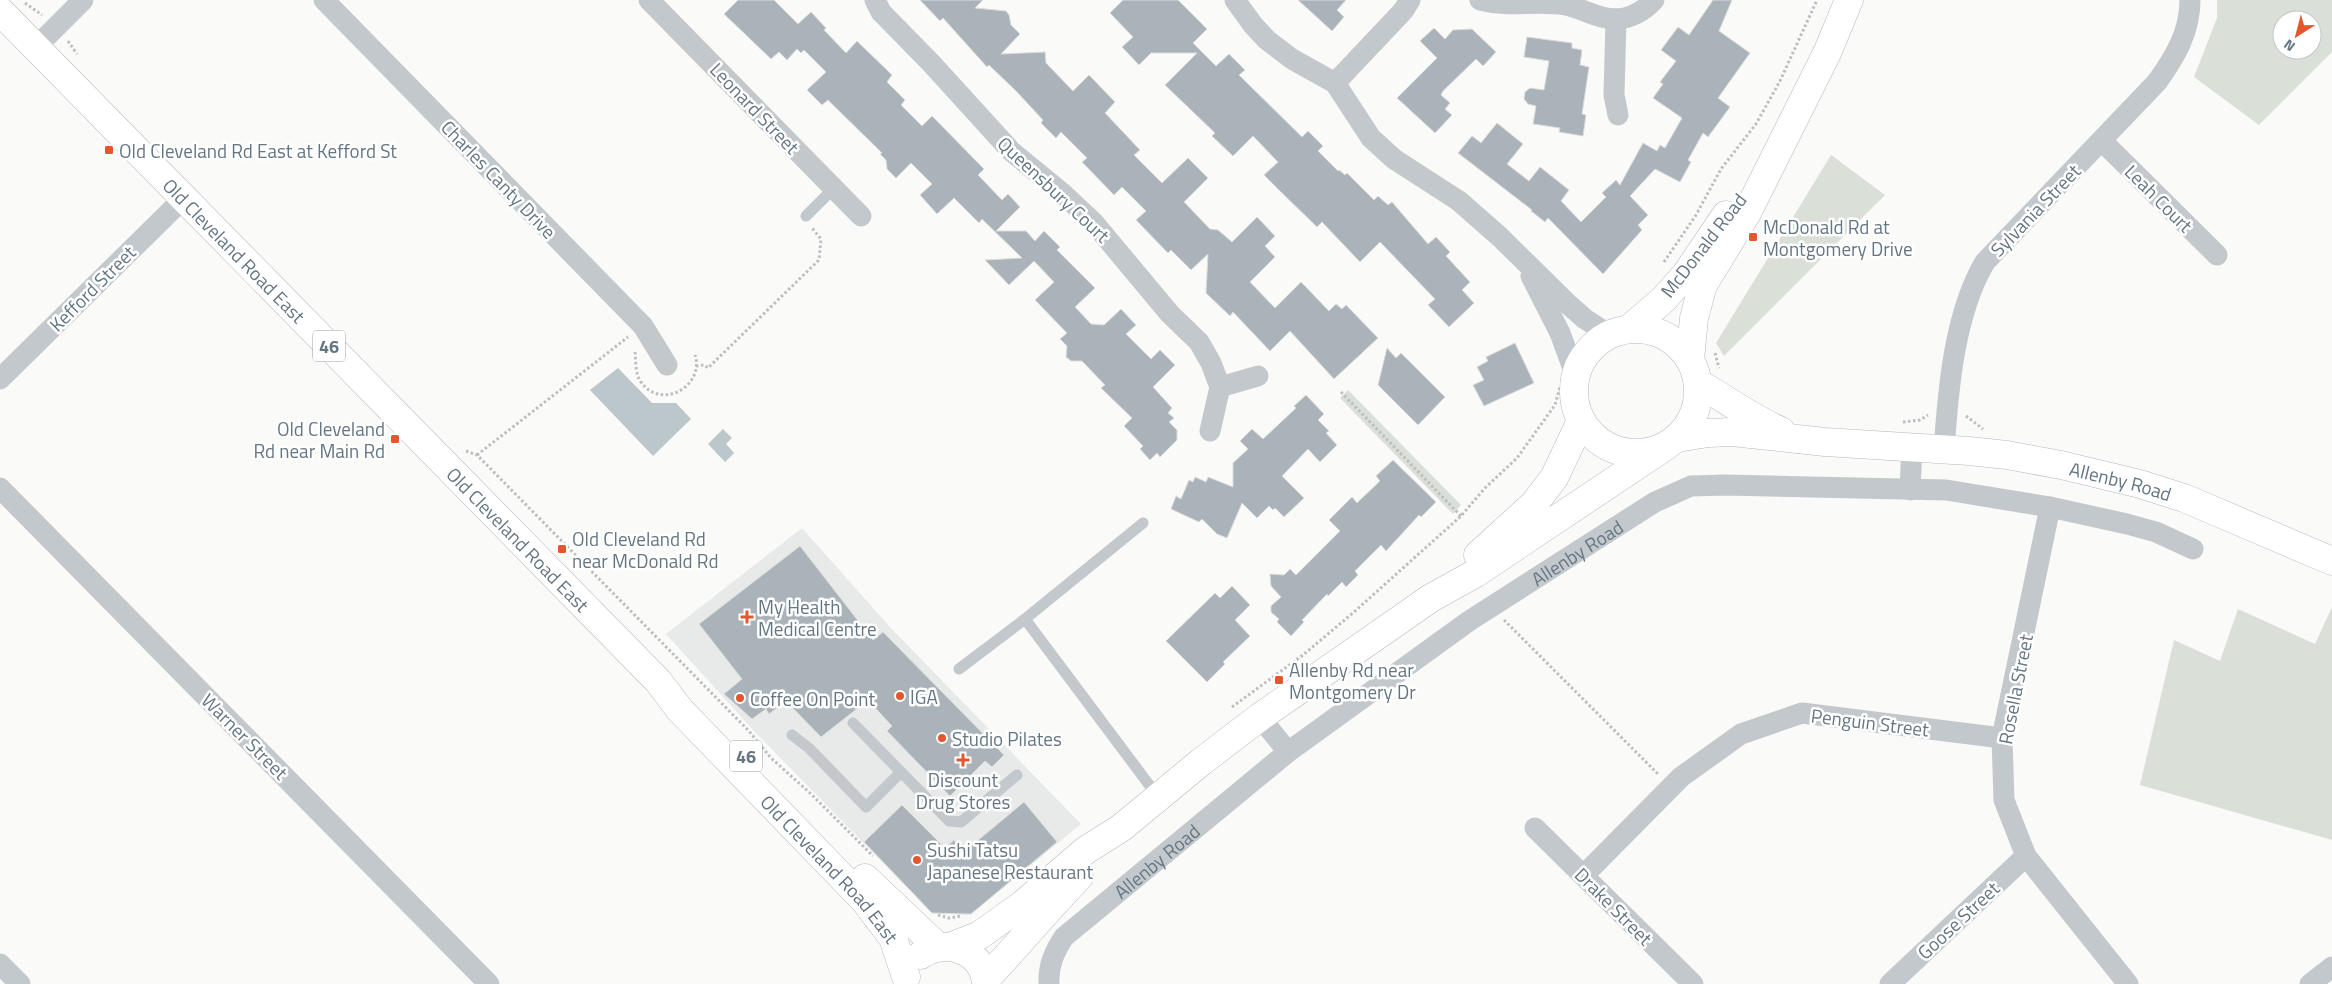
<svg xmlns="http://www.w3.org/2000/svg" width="2332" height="984" viewBox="0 0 2332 984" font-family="'Titillium Web',sans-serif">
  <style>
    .built { fill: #e8e9e9 }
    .green { fill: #dadfd7; fill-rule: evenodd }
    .water { fill: #bbc7cb }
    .building { fill: #aab3b9; stroke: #dcdcda }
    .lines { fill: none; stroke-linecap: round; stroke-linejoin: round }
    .secondary-casing { stroke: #b3babf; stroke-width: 29 }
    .primary-casing { stroke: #b5babe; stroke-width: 29 }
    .path { stroke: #bbbfc2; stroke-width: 3; stroke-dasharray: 2.5 2.5; stroke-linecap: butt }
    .lane { stroke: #c3c8cc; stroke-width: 11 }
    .street { stroke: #c3c8cc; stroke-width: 21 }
    .secondary { stroke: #fff; stroke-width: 28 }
    .primary { stroke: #fff; stroke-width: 28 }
    .poi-dot { fill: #e4572e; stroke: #fff; stroke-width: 2 }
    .labels { text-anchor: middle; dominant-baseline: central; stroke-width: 5; stroke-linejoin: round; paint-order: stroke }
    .shield { fill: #fff; stroke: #939fa8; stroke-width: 1 }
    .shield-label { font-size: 18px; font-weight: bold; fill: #657683 }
    .street-label { font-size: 19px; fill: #657683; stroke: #fff }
    .poi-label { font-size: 19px; fill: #657683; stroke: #fff; text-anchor: start }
  </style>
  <rect width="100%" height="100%" fill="#fafaf8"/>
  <path class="built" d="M802,528L890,627L1081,824L970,915L934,913L928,909L754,731L666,634Z"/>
  <path class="green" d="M2217,0H2332V52L2259,125L2194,77L2217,18ZM2282,20H2312V50H2282Z
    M1831,155L1885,195L1724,356L1716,343Z
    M1348,390L1461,505L1453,514L1340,398Z
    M2332,607V840L2140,785L2174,640L2220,661L2238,609L2315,644Z"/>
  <path class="water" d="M618,368L652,403H676L691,419L653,456L590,390Z
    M723,429L732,438L726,444L734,453L725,462L708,444Z"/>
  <path class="building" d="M738,0H774L798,24L811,12L826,28L824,30L846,53L857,41L892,75L887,82L905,100L901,105L922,126L932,116L984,169L978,175L1002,200L1008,194L1020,207L996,231H1026L1035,241L1044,231L1060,247L1057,250L1095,288L1075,307L1091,324L1104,325L1121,309L1136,325L1126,334L1151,359L1160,350L1175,365L1153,387L1172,408L1168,413L1174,418L1169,422L1177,430V440L1160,457L1157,453L1150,460L1140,449L1143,446L1124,426L1132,418L1101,388L1105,385L1082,361H1071L1066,357L1067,346L1060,339L1067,333L1035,300L1054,282L1034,261L1009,285L985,260L1022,258L982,219L979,223L954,198L937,214L920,195L932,184L911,163L896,178L887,169L886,160L880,154L882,153L828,100L822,105L807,90L826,72L804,50L801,53L797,49L787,60L779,52L771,59L724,14Z
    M920,0H983L975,8L1006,11L1009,15L1011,25L1020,34L1001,54L1045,52L1046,63L1073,91L1089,75L1115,102L1105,113L1140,150L1134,155L1162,183L1188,158L1208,178L1184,202L1210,229L1218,230L1232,242L1257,217L1275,236L1265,246L1275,257L1250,282L1275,308L1301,282L1329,311L1336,304L1342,309L1346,305L1378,338L1334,379L1290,331L1270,351L1233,312L1230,316L1206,293L1208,254L1191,270L1171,250L1168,253L1136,220L1146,211L1122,187L1114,195L1082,162L1087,158L1061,132L1056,138L1041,123L1043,120L1016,91L989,65L987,67L943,18L940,21Z
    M1123,0H1178L1207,29L1193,43L1216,66L1229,54L1245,70L1239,75L1302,137L1308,131L1323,146L1318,151L1338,171L1339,170L1345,175L1347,173L1374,200L1378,196L1388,205L1392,202L1428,244L1436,237L1450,252L1446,256L1470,282L1462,290L1474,303L1449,327L1428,305L1435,299L1380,242L1360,262L1322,222L1317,227L1279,190L1264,175L1278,162L1253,136L1233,156L1212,136L1215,133L1165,85L1197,53H1151L1139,65L1122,47L1133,37L1110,13Z
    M1298,0H1346L1337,10L1344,17L1332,31Z
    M1713,0H1732L1719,31L1750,53L1718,98L1730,107L1708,137L1703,133L1688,160L1691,162L1680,182L1655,169L1630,196L1648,215L1638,225L1642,230L1603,274L1548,218L1545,222L1531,211L1532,210L1458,153L1472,136L1481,143L1497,123L1523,144L1507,164L1529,181L1540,167L1569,190L1561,201L1581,222L1606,197L1602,193L1616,180L1620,185L1643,143L1657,151L1660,145L1665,148L1682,118L1653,98L1663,84L1660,82L1676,61L1661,50L1678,27L1689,35Z
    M1434,28L1445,39L1453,30L1472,29L1496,52L1483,66L1476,59L1443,91L1441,95L1450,103L1445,109L1452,115L1435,133L1397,98L1437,58L1420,41Z
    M1527,37L1572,43V48L1582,50L1580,65L1589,67L1582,114L1586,115L1583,136L1559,132L1560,128L1533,124L1536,106L1528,104L1524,99L1525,92L1530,88L1544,90L1549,61L1524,57Z
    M1515,343L1534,383L1484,406L1473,385L1484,380L1477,367L1488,361L1486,357Z
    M1387,348L1396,358L1401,353L1445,397L1418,425L1378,385Z
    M1306,395L1324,414L1318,420L1329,431L1326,433L1337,445L1320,462L1308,449L1282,476L1304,498L1284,517L1275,508L1273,510L1269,506L1257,518L1242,503L1227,538L1217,534L1202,519L1199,522L1171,509L1176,496L1181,499L1189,480L1193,482L1195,477L1206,482L1208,477L1233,487V463L1248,449L1240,441L1252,429L1263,439L1296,408L1294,406Z
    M1393,460L1436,502L1421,517L1419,515L1386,551L1381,545L1355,571L1358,575L1346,587L1342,582L1328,596L1327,594L1302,620L1304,622L1291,636L1277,622L1279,619L1271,612V606L1281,597L1271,586L1270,574L1284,575L1290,569L1296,575L1340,531L1329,520L1352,497L1357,503L1380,481L1376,476Z
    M800,546L873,640L883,632L1004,755L992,767L985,761L950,796L887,731L892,726L868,700L821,737L786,701L769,714L766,709L752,719L724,694L742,679L699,624Z
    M1232,586L1250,605L1235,620L1250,636L1223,662L1225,664L1207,682L1166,641L1215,593L1220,598Z
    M1024,802L1057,842L971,914L932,913L864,842L902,805L945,848L954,840L964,852Z"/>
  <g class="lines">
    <defs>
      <g id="secondary">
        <circle cx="1636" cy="391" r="62"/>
        <path d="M1629,329L1664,299L1686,274L1726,215"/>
        <path d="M1690,360L1694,318L1703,285L1747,213L1827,53L1849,0"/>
        <path d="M1698,383C1726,399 1751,418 1781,431"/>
        <path id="s2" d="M1677,438L1708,433L1732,432L1825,442L1969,451L2007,455L2061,465L2140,484L2184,498L2332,561"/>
        <path d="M1478,555L1534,504L1554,478L1581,421"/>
        <path d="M952,946L980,935L1022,905L1086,850L1121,828L1201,762L1260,717L1431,598L1476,573L1666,446"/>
        <path d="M986,979C1018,945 1047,910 1079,877"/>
      </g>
      <g id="primary">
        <path id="s3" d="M0,11L658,681L680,710L865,901L893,938L906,977"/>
        <path d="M865,878L938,947"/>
        <path d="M921,955C946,937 984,951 986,984"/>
      </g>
    </defs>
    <use href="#secondary" class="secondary-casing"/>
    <use href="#primary" class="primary-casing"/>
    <path class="path" d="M25,3L42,15
      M68,41L77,54
      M1664,262L1696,215L1721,169L1756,124L1780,81L1817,0
      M635,352C636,362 635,374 641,382C661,411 705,386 695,355
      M1715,353L1719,368
      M696,366L704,365L708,368L819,260L821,239L812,228
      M1341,392L1461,516
      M1966,416L1983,429
      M1903,422L1920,420L1928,415
      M466,451L477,455L748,730L771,758L810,793L873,856
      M477,455L628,337
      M1504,620L1658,774
      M1232,707L1303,655L1354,612L1461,516L1485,488L1517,458L1555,405L1560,387
      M938,915L949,918L961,916"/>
    <path class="lane" d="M806,216L834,188
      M1143,523L1025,619L1159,798
      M959,669L1025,619
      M853,723L949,821L961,822L1017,775
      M792,735L809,748L866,807L901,772"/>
    <g class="street">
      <path d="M324,0L643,326L667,365"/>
      <path d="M649,0L861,216"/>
      <path d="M875,0L881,12L931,63L1011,151L1061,192L1094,223L1170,314L1199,342L1211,363L1220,387L1210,431"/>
      <path d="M1235,0L1253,25L1267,40L1292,59L1335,83L1371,138L1394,159L1459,201L1500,237L1569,305L1585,319L1599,328L1605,337"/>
      <path d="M1480,0C1511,8 1535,0 1565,5C1582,8 1599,20 1617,19C1632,18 1644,11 1654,0"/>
      <path d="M1616,19L1614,95L1618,115"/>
      <path d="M36,47L83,0"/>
      <path d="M1335,83L1403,11L1410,0"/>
      <path d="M2102,141L2217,255"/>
      <path d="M1531,276L1560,333L1575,374"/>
      <path d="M0,379L184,198"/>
      <path d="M1220,387L1258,376"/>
      <path d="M1944,450C1948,391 1954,314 1985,262L2157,82C2175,57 2190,32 2190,0"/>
      <path d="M0,488L489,984"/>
      <path d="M1910,490L1912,446"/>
      <path d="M2050,507L2002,738L2004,800L2026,856L2128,984"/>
      <path d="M1260,717L1288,752"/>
      <path d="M1535,828L1693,984"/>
      <path d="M1584,875L1681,777L1741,734L1802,713L2002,738"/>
      <path d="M0,964L20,984"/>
      <path id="s1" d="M1049,984C1048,966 1054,952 1064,937L1288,752L1469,621L1655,502L1691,486L1726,485L1946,490L2050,507L2127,524L2156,532L2193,549"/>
      <path d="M1890,984L2026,856"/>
      <path d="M2310,984L2332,967"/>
    </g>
    <use href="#secondary" class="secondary"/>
    <use href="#primary" class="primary"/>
  </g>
  <g class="poi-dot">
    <rect x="104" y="145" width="10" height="10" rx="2.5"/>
    <rect x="1748" y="232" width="10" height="10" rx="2.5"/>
    <rect x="390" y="434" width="10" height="10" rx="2.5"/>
    <rect x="557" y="544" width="10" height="10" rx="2.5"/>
    <path d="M744.5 609.5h5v5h5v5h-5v5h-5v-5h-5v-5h5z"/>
    <rect x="1274" y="675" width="10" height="10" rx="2.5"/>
    <circle cx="900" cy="696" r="5"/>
    <circle cx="740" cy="698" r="5"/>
    <circle cx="942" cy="738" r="5"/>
    <path d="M960.5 752.5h5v5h5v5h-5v5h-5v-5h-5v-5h5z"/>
    <circle cx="917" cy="860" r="5"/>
  </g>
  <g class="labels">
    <g class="shield">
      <rect x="313" y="330.5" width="32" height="31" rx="4"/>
      <rect x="730" y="740.5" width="32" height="31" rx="4"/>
    </g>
    <g class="shield-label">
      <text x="329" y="346">46</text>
      <text x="746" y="756">46</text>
    </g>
    <g class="street-label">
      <text transform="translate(755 108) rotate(46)">Leonard Street</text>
      <text transform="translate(499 179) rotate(46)">Charles Canty Drive</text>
      <text transform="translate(1054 189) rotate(43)">Queensbury Court</text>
      <text transform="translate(2159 198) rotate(45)">Leah Court</text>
      <text transform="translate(2035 210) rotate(-46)">Sylvania Street</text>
      <text transform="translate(1703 245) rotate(-52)">McDonald Road</text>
      <text stroke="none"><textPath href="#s3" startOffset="335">Old Cleveland Road East</textPath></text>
      <text transform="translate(92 288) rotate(-45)">Kefford Street</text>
      <text stroke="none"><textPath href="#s2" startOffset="448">Allenby Road</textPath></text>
      <text stroke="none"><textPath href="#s3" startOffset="740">Old Cleveland Road East</textPath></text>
      <text stroke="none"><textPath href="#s1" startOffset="692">Allenby Road</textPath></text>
      <text transform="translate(2015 689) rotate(-79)">Rosella Street</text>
      <text transform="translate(1870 722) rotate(7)">Penguin Street</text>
      <text transform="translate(245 736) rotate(45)">Warner Street</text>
      <text stroke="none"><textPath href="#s1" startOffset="170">Allenby Road</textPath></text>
      <text stroke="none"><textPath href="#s3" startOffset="1194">Old Cleveland Road East</textPath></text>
      <text transform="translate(1614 906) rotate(45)">Drake Street</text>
      <text transform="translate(1958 920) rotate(-43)">Goose Street</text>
    </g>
    <g class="poi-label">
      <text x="119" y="150">Old Cleveland Rd East at Kefford St</text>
      <text x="1763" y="226">McDonald Rd at<tspan x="1763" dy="22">Montgomery Drive</tspan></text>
      <text x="385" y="428" text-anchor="end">Old Cleveland<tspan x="385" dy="22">Rd near Main Rd</tspan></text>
      <text x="572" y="538">Old Cleveland Rd<tspan x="572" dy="22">near McDonald Rd</tspan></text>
      <text x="758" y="606">My Health<tspan x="758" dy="22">Medical Centre</tspan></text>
      <text x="1289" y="669">Allenby Rd near<tspan x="1289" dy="22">Montgomery Dr</tspan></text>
      <text x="910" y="696">IGA</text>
      <text x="750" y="698">Coffee On Point</text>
      <text x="952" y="738">Studio Pilates</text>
      <text x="963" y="779" text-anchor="middle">Discount<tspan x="963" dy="22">Drug Stores</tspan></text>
      <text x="927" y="849">Sushi Tatsu<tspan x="927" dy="22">Japanese Restaurant</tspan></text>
    </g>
  </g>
  <g transform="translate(2297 35) rotate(216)"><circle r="24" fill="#ffffff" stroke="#c1c8cd"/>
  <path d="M0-4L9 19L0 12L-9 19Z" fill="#e4572e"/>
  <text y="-8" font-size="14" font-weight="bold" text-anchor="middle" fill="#657683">N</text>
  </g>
</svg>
